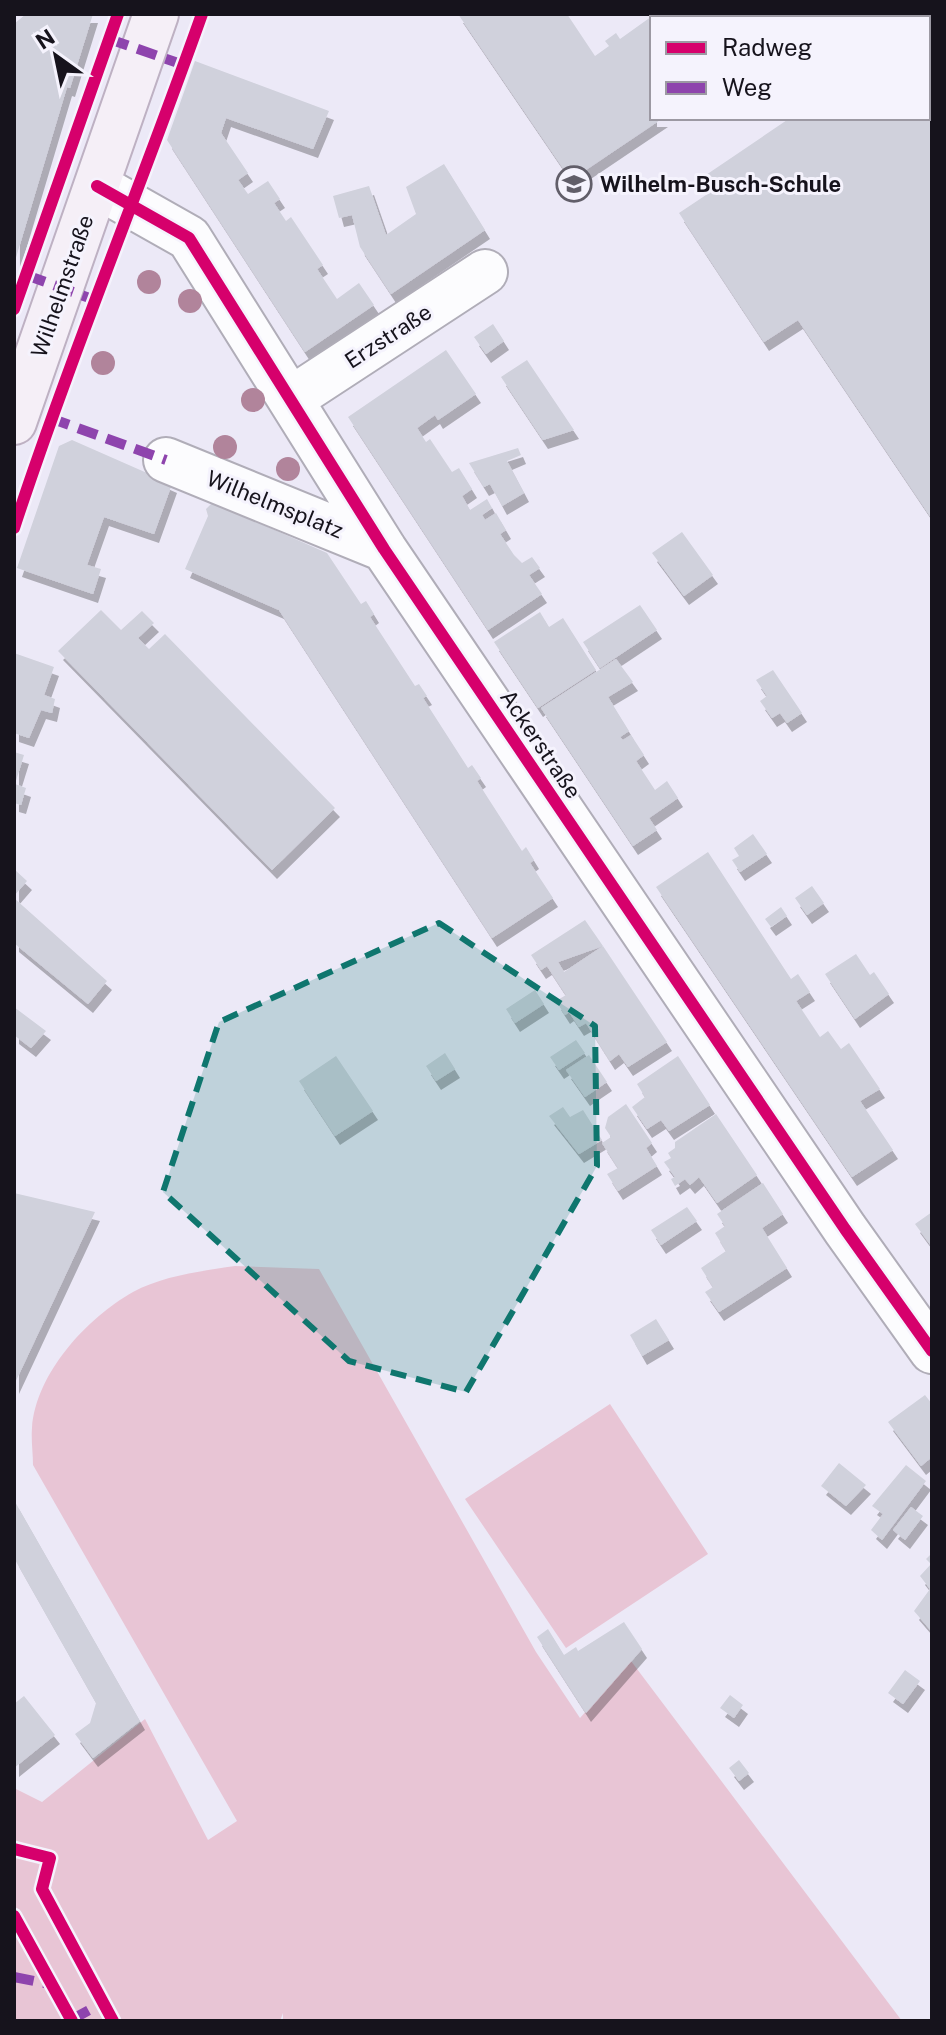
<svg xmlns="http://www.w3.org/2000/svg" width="946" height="2035" viewBox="0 0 946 2035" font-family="'Public Sans',sans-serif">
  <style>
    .green { fill: #e8c5d5 }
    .building { fill: #d0d1dc; filter: url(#shadow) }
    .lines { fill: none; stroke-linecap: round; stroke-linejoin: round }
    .minor-casing { stroke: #b0adb8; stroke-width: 48 }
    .major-casing { stroke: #beb1c3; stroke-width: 48 }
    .minor { stroke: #fcfcfe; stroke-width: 44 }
    .major { stroke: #f5eff7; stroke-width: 44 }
    .quiet { stroke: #8e44ad; stroke-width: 10; stroke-dasharray: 20 10; stroke-linecap: butt }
    .cycleway-casing { stroke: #f5f3fd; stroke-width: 17 }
    .cycleway { stroke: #d6006c; stroke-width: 12 }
    .tree { fill: #b1849b }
    .marked { fill: #0f766e; fill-opacity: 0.2; stroke: #0f766e; stroke-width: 6; stroke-dasharray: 16 10; stroke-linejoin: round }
    .labels { text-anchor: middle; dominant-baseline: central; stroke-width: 6; stroke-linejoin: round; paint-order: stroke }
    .poi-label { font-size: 22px; font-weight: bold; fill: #16131c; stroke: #f5f3fd; text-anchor: start }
    .street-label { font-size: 22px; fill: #16131c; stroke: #f5f3fd }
  </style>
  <defs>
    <filter id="shadow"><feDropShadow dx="5" dy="9" stdDeviation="0" flood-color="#0004"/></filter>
  </defs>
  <rect width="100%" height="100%" fill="#ece9f7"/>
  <path class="green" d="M235,1266L319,1269L536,1652L580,1718L631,1661L902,2021H283V2013L280,2021H14V1788L42,1802L145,1719L208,1840L237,1821L33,1465C33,1453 31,1440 32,1428C36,1373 87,1318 133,1292C162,1276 202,1271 235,1266Z
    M610,1404L708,1554L566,1648L465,1499Z"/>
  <path class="building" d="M26,14H93L70,88L67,87L15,261L14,24Z
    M458,14H567L595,56L609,46L605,41L616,33L620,39L655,14H727L730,18H652V118H663L571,180Z
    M798,14H915L918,18H801Z
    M932,22V519L798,320L764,342L679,213L712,191L703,177L790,118H928V25Z
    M195,61L329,111L313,149L226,118L221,133L248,173L238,180L248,194L268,181L280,199L274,203L286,221L291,217L323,265L317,269L337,299L359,283L374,305L305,352L167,140Z
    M444,164L485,230L391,294L360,247L352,215L339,218L333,196L369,186L386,235L416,214L406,187Z
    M493,324L504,341L486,354L474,337Z
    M446,350L476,394L438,420L435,415L417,428L426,442L430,439L452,472L459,468L472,489L462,496L470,510L487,499L492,508L482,515L485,520L496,513L506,530L500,534L514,555L522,563L532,557L540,568L529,575L542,594L488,630L348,417Z
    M527,360L574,430L543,440L501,377Z
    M72,440L172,484L154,534L104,517L87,565L101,569L93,594L17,568L59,446Z
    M518,448L521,455L507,461L524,493L502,506L490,484L484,487L469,463Z
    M216,499L224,502L227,509L327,553L361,604L366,601L374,614L370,617L415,686L419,684L427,696L423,698L468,768L472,765L481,778L477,781L522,851L526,847L534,860L530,863L553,898L492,938L279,610L185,569L208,516L206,509Z
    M682,532L713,575L684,596L652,553Z
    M640,605L657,630L600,668L583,642Z
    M101,610L121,630L142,611L154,623L138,638L149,649L165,634L335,808L272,870L58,651Z
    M540,612L549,627L563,618L596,670L538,708L494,642Z
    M14,653L54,667L44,695L55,699L52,713L41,710L29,738L14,733Z
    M616,659L633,682L608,697L629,731L620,737L623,740L631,735L644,755L636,761L655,790L667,781L678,798L649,818L657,830L633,846L541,708Z
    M773,670L802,713L787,723L780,713L772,718L760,701L767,696L756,680Z
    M14,752L24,755L15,784L26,788L21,805L14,803Z
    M753,834L767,854L740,872L732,860L739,856L734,848Z
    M708,852L791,979L798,974L810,992L796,1001L820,1037L828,1031L841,1049L849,1043L880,1089L860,1101L893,1150L852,1177L656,887Z
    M14,869L27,881L14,896Z
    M812,886L824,903L807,915L795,898Z
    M14,898L107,981L88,1004L14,943Z
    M781,907L787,916L771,927L765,919Z
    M585,920L603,946L558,962L564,972L603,946L667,1042L628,1067L619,1054L610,1061L586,1023L579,1027L569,1012L565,1015L556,1001L566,995L547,966L541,970L531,955Z
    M856,954L870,975L874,972L889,994L855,1019L825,974Z
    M535,990L544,1004L515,1023L506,1009Z
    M14,1007L46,1031L31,1048L14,1035Z
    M576,1040L585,1053L559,1070L550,1057Z
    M445,1053L455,1069L436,1081L426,1066Z
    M589,1055L607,1082L585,1097L566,1070Z
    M336,1056L373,1111L335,1136L299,1081Z
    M678,1056L710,1105L669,1131L661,1120L647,1129L632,1107L645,1097L637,1084Z
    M626,1104L652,1143L646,1148L657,1166L618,1191L607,1174L618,1168L602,1143L611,1137L605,1128L608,1117Z
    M563,1107L570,1117L583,1110L602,1140L579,1154L549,1116Z
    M716,1114L757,1175L717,1203L699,1177L690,1185L685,1179L675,1186L671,1179L675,1177L664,1162L671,1158L668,1153L675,1148V1142Z
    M763,1183L783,1214L762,1228L787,1268L719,1312L705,1292L713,1287L701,1268L726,1251L715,1233L725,1226L717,1214Z
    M14,1193L95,1212L14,1385Z
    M687,1207L697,1221L661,1245L651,1230Z
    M932,1212V1247L915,1224Z
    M656,1319L669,1340L642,1356L630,1335Z
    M925,1395L932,1404V1457L921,1466L888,1422Z
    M839,1463L866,1485L846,1506L821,1486Z
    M906,1465L926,1481L882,1540L871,1530L883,1514L872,1506Z
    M14,1500L140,1721L93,1758L75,1734L90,1723L96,1703L14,1558Z
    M911,1507L923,1516L905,1540L893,1530Z
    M932,1553V1632L914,1611L930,1589L920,1576L931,1564L926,1559Z
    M624,1622L642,1649L586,1713L537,1637L548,1629L564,1655L576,1647L578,1651Z
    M905,1670L920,1681L903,1704L888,1693Z
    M730,1695L743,1705L734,1718L720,1708Z
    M24,1696L55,1735L14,1768V1704Z
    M739,1760L749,1773L739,1781L729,1768Z"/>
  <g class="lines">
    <defs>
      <path id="minor" d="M97,186L189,238L384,549L845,1229L932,1351
        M291,399L485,272
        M166,460L384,549"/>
      <path id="major" d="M14,422L156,14"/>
    </defs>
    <use href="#minor" class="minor-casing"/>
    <use href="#major" class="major-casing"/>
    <use href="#minor" class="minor"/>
    <use href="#major" class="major"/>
    <path class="quiet" d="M109,39L184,65
      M26,275L95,300
      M50,418L166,460
      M14,1977L49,1984
      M71,2020L102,2003"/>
    <defs>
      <path id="cycleway" d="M97,186L189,238L384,549L845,1229L932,1351
        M14,309L118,14
        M14,528C71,355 141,186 202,14
        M14,1849L50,1858L42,1889L113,2021
        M14,1916L72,2021"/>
    </defs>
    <use href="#cycleway" class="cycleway-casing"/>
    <use href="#cycleway" class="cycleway"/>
  </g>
  <g class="tree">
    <circle cx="149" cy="282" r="12"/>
    <circle cx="190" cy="301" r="12"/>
    <circle cx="103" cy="363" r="12"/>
    <circle cx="253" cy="400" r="12"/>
    <circle cx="225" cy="447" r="12"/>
    <circle cx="288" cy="469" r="12"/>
  </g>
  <path class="marked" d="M439,923L595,1026L597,1166L466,1392L349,1361L163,1192L219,1022Z"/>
  <defs>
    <symbol id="school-ring" viewBox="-11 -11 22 22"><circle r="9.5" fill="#f5f3fd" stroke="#615e69" stroke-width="1.5"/><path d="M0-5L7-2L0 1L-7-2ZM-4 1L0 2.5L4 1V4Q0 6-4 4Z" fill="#615e69"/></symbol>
  </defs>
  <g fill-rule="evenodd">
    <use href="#school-ring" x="554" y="164" width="40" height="40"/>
  </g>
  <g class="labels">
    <g class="poi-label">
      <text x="600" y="184">Wilhelm-Busch-Schule</text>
    </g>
    <g class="street-label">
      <text transform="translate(62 286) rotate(-71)">Wilhelmstraße</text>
      <text transform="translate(388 336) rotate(-33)">Erzstraße</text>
      <text transform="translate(275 504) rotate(22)">Wilhelmsplatz</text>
      <text transform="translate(541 744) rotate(56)">Ackerstraße</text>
    </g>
  </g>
  <rect width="946" height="2035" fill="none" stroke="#16131c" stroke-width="32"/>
  <rect x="650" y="16" width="280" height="104" fill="#f5f3fd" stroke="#9c99a3" stroke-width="2"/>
  <rect x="666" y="42" width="40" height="12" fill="#d6006c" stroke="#9c99a3" stroke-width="2"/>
  <text x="722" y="56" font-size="24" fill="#16131c">Radweg</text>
  <rect x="666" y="82" width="40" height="12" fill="#8e44ad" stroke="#9c99a3" stroke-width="2"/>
  <text x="722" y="96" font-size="24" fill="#16131c">Weg</text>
  <g transform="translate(56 56) rotate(327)" stroke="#f5f3fd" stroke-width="6" paint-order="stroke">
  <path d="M0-6L14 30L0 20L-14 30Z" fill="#16131c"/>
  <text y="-12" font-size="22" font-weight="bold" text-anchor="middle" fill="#16131c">N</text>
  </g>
</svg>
